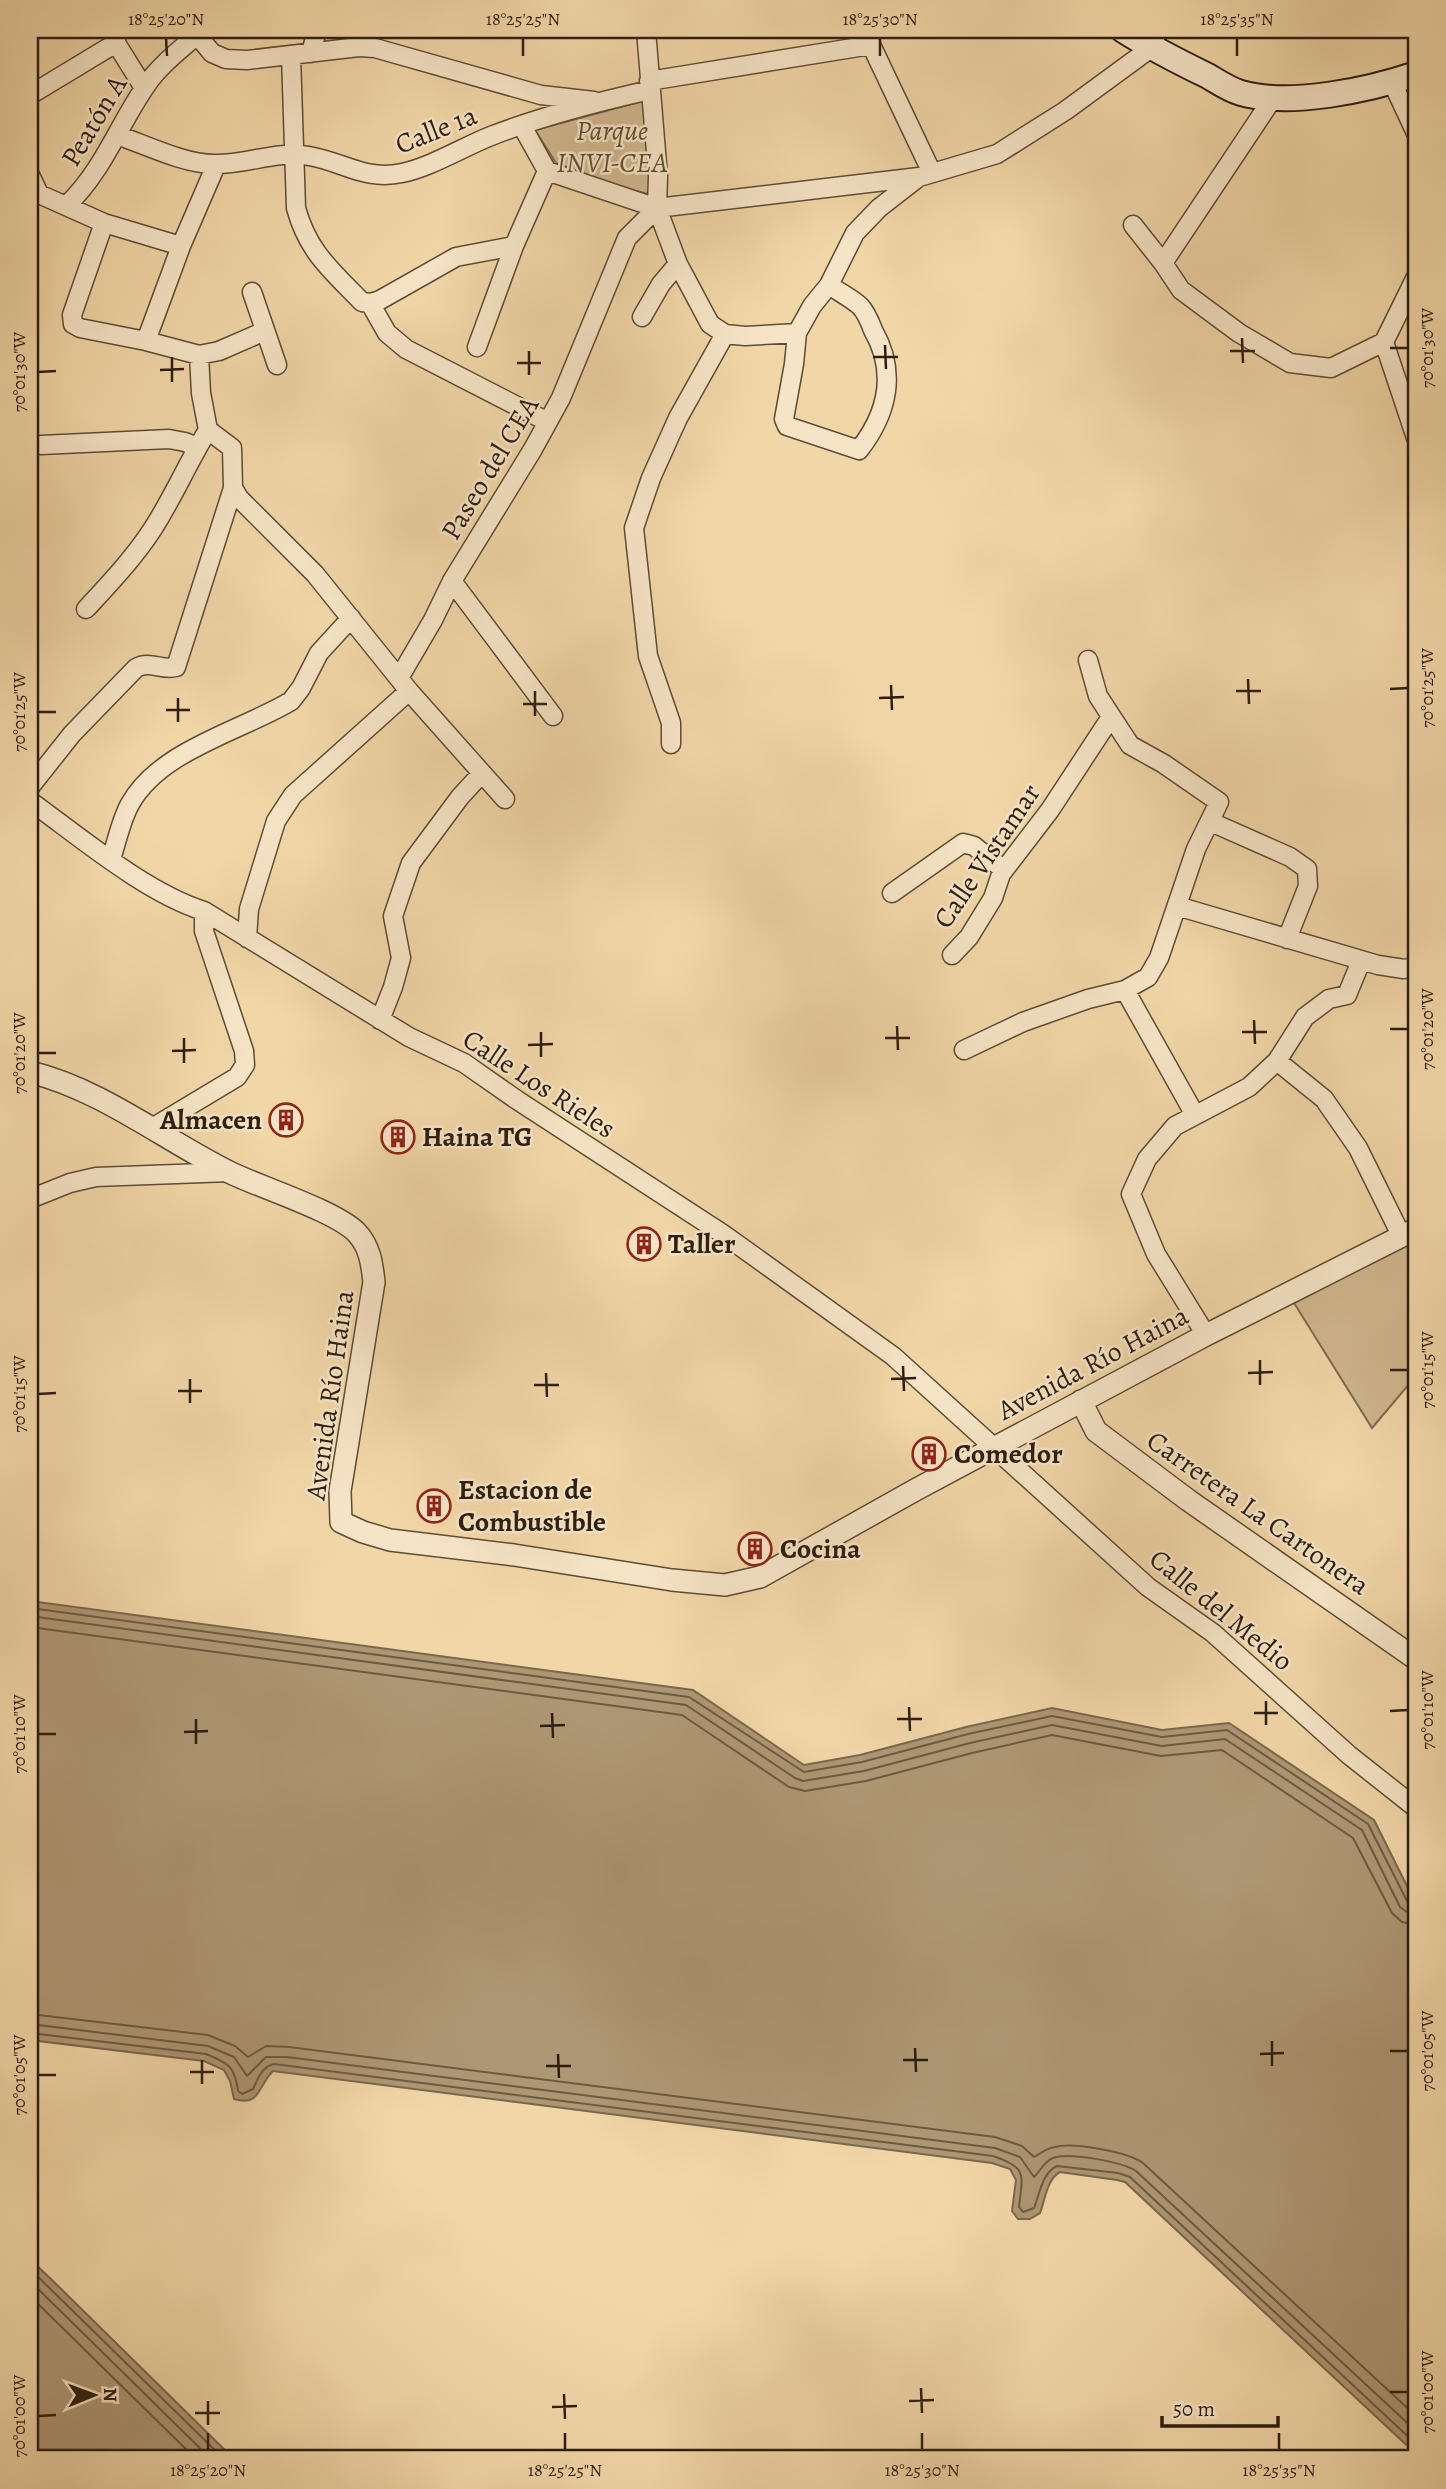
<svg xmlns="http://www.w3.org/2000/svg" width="1446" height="2489" viewBox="0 0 1446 2489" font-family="Alegreya,serif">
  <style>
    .green { fill: #d0b78e; stroke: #7e6a4e; stroke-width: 2 }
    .water { fill: #ae9774; stroke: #7a674b; stroke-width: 2 }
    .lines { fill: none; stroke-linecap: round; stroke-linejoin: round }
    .shore { stroke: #6e5a41; stroke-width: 2 }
    .minor-casing { stroke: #5e4c34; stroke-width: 21 }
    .tertiary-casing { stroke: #5e4c34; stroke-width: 24 }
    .secondary-casing { stroke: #2d1e0e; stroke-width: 28 }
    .minor { stroke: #f6e4c6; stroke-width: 18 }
    .tertiary { stroke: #f6e4c6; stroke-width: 21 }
    .secondary { stroke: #f6e4c6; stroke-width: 24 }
    .ticks { fill: none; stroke: #2d1e0e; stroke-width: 2.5 }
    .labels { text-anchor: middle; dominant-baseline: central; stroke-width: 5; stroke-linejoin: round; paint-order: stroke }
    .street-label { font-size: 28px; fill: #2d1e0e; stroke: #f6e4c6 }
    .park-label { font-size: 28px; font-style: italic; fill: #5e4c34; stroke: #f6e4c6 }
    .poi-label { font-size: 28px; font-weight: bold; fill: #2d1e0e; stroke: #f6e4c6; text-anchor: start }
    .neatline { fill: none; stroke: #2d1e0e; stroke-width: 2.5 }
    .ticks-label { font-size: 18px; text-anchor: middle; fill: #2d1e0e }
  </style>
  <rect width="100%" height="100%" fill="#f1d6a8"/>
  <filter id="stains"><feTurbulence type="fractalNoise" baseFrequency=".00286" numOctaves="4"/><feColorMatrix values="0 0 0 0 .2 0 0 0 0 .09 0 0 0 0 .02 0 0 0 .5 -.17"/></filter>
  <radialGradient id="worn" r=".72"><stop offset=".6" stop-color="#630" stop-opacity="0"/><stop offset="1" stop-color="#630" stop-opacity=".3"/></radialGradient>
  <path class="green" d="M643,101L652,195L620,187L556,163L535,130Z
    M1416,1238V1376L1372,1428L1294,1303Z"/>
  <path class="water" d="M30,1601L693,1690L804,1765L860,1755L966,1727L1052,1708L1162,1730L1229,1723L1374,1820L1416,1904V2454L1125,2182L1117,2180L1060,2172C1047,2179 1045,2200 1040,2213L1030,2219H1018L1012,2211L1016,2180L1010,2169L992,2163L273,2071C258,2085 261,2107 234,2099L230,2081L224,2070L204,2061L30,2040Z
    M30,2259L54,2282L234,2459H30Z"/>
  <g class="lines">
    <path class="shore" d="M30,1608L689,1697L804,1772L862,1762L968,1734L1052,1716L1162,1737L1227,1730L1368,1824L1407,1901L1416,1905
      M30,1616L686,1705L795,1778L803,1781L864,1771L970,1743L1052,1725L1162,1746L1225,1739L1362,1830L1400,1907L1407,1912L1416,1914
      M30,1627L682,1715L789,1787L805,1791L866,1781L972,1753L1052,1735L1161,1756L1222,1750L1353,1838L1392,1913L1402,1922L1416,1925
      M30,2014L208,2035L235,2046L248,2057L266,2046L289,2047L995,2137L1022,2146L1034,2157C1041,2153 1047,2148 1055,2147C1073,2142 1128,2152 1143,2163L1416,2416
      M30,2024L208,2046L234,2057L247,2076L266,2057H287L995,2148L1020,2157L1034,2177C1041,2171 1043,2162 1053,2158C1068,2152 1123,2162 1136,2171L1416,2431
      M30,2033L206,2054C228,2063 235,2066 238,2091L242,2094L253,2089C258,2079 261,2067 274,2064L993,2156C1029,2168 1022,2175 1019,2207L1023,2212L1034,2208C1040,2193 1042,2173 1057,2166L1118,2173L1130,2177L1416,2444
      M30,2269L224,2459
      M30,2281L211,2459
      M30,2296L196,2459"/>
    <defs>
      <path id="minor" d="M116,30V43L144,88
        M195,30L197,35L212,53L226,59L247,60L359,47L375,48L541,95L594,101
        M646,30L658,176L657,208L678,264L710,324L725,334L745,336L797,333
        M864,30L932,173
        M311,53L317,30
        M291,55L296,208C308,252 331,270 362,302L370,303L380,300L456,257L514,246
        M649,81L871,45
        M1392,82L1416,133
        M30,95L116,43
        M522,126L547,171L657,208L919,177
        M117,135C146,145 184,164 214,164C246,165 277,150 309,156C344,162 365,181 402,173C431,167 463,147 491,136C542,116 597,102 650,90
        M30,175L39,194L104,223L181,246
        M67,205C103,171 119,124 147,84C160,65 180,50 197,35
        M104,223L72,315L73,324L80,328L146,341L199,355L219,351L265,331
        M1133,225L1163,263L1181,290L1239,333L1290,363L1331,368L1384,342L1416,277
        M1163,263L1273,98
        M829,285C839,292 851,298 860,306C866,312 870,322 873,330C897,372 888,413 859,450L787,426L784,419L794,364L797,333L812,306L829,285L855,233L879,208L919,177L997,154L1065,111L1151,48L1158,30
        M252,292L277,365
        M370,303L387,333L406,349L548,422
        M642,317L661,284L678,264
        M146,341L181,246L216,165
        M1384,342L1416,438
        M477,347L514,246L547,171
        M41,445L169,439L185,442L197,447
        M233,488L239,498L315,574L409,691L505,799
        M452,581L553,716
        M86,609C109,584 133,559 152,530C173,498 188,462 208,430L201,393L199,355
        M399,678L433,620L452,581L533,449L561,398L627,238L657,208
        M671,744V723L648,656L634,528L651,478L678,418L725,334
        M30,787L72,734L136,668C150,660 162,671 176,667L233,488L232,448L208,430
        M30,801C80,837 146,893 204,911L409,1037L464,1063L517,1100L723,1234L893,1356L1148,1587L1213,1633L1349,1755L1416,1808
        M1211,822L1290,857L1307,869L1308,886L1287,939
        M111,859C117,841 121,820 130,804C160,750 241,731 291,701L301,688L319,653L351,618
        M892,893L963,843L974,846L1004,870
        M1177,906L1378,965L1404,969L1416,967
        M247,938L249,909L276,821L293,795L409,691
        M952,955L969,937L993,898L1001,874L1050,810L1111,717
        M1125,990L1195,1115
        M380,1020L393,987L401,958L393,916L411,863L460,797L482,773
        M964,1050L1023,1022L1088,999L1125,990L1148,977L1159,958L1196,849L1219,802L1164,764L1130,745L1098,696L1088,660
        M1277,1061L1324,1099L1358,1148L1402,1237
        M152,1128L237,1077L245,1065L244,1051L204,931V911
        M30,1199L70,1183L96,1177L230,1172
        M1206,1335L1156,1254L1131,1194L1147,1159L1175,1126L1249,1087L1277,1061L1305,1017L1329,999L1347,995L1361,961"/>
      <path id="tertiary" d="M30,1072C103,1090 164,1140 231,1173C260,1187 338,1212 357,1233C370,1247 372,1264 374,1282L340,1491L341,1522L363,1532L390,1540L514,1555L672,1580L725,1585L760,1577L917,1489L1206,1335L1416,1229
        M1081,1401L1096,1431L1188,1500L1416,1659"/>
      <path id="secondary" d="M1123,30C1150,47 1179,62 1208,76C1218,82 1230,90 1241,93C1290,107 1369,90 1416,74"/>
    </defs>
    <use href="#minor" class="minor-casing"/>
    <use href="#tertiary" class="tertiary-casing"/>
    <use href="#secondary" class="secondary-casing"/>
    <use href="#minor" class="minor"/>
    <use href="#tertiary" class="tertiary"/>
    <use href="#secondary" class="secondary"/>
  </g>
  <path class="ticks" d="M166,38L167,56M523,38V56M880,38V56M1237,38V56M1242,338L1243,363M885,345L886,369M1390,348H1408M529,351V375M1230,351H1255M172,357V382M873,357H898M517,363H541M160,370L184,369M38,372L56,371M1248,679L1249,704M891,685L892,710M1390,689L1408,688M535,691V716M1236,691H1261M178,698V722M879,698L904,697M523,704H547M166,710H190M38,712H56M1254,1020L1255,1044M897,1026L898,1050M1390,1029H1408M541,1032V1057M1242,1032H1267M184,1038V1063M885,1038H910M528,1045L553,1044M172,1051L196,1050M38,1053H56M1260,1360V1385M903,1366L904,1391M1390,1370H1408M546,1373L547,1397M1248,1373L1273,1372M190,1379V1403M891,1379L916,1378M534,1385H559M178,1391H202M38,1394L56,1393M1266,1701V1725M909,1707L910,1731M1390,1711L1408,1710M552,1713L553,1738M1254,1713H1278M196,1719V1744M897,1719H922M540,1726L565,1725M184,1732L208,1731M38,1734H56M1272,2041V2066M915,2048L916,2072M1390,2051H1408M558,2054L559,2078M1260,2054L1284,2053M202,2060V2084M903,2060H928M546,2066H571M190,2072H214M38,2075H56M921,2388L922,2413M1390,2392H1408M564,2394L565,2419M208,2401V2425M909,2401L934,2400M552,2407L577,2406M195,2413H220M38,2416L56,2415M208,2433V2450M565,2433V2450M922,2433V2450M1279,2433V2450"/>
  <defs>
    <symbol id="building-ring" viewBox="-11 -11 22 22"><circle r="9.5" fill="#f6e4c6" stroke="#8f2418" stroke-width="1.5"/><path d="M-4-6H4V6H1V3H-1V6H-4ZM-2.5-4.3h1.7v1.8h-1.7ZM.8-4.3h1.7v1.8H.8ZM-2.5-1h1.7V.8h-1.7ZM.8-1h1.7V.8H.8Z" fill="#8f2418"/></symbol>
  </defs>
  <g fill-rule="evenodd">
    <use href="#building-ring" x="267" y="1101" width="38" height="38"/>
    <use href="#building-ring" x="379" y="1118" width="38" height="38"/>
    <use href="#building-ring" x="625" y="1225" width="38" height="38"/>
    <use href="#building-ring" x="910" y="1435" width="38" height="38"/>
    <use href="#building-ring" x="415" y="1487" width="38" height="38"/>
    <use href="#building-ring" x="736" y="1530" width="38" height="38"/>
  </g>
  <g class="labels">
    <g class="street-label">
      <text transform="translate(94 121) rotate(-59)">Peatón A</text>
      <text transform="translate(436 130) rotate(-22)">Calle 1a</text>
      <text transform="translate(490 468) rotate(-59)">Paseo del CEA</text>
      <text transform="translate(987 856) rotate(-56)">Calle Vistamar</text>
      <text transform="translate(539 1084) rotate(33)">Calle Los Rieles</text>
      <text transform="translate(1093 1363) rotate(-28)">Avenida Río Haina</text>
      <text transform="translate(330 1395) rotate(-82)">Avenida Río Haina</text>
      <text transform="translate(1258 1513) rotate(35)">Carretera La Cartonera</text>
      <text transform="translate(1221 1610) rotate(39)">Calle del Medio</text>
    </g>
    <g class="park-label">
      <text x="612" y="131">Parque<tspan x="612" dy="32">INVI-CEA</tspan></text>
    </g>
    <g class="poi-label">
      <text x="262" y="1120" text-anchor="end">Almacen</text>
      <text x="422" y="1137">Haina TG</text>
      <text x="668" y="1244">Taller</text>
      <text x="954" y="1454">Comedor</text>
      <text x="458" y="1490">Estacion de<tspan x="458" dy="32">Combustible</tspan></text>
      <text x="780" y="1549">Cocina</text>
    </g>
  </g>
  <rect width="1446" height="2489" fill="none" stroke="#f1d6a8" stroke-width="77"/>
  <g transform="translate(94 2395) rotate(89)" stroke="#f6e4c6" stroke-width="5" paint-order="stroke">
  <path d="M0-5L12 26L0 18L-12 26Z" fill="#2d1e0e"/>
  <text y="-10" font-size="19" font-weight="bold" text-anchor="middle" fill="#2d1e0e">N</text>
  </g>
  <path d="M1162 2416v10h116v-10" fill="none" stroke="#2d1e0e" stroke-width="3.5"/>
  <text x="1173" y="2416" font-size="21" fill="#2d1e0e" stroke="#f6e4c6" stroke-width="5" paint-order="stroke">50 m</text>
  <rect x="38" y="38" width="1370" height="2412" class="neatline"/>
  <g class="ticks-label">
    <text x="166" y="25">18°25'20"N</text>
    <text x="523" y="25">18°25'25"N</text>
    <text x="880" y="25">18°25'30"N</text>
    <text x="1237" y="25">18°25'35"N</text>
    <text transform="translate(1427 348) rotate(-90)" y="6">70°01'30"W</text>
    <text transform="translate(19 372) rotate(-90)" y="6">70°01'30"W</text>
    <text transform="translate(1427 688) rotate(-90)" y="6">70°01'25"W</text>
    <text transform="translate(19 712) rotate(-90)" y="6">70°01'25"W</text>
    <text transform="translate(1427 1029) rotate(-90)" y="6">70°01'20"W</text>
    <text transform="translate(19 1053) rotate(-90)" y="6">70°01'20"W</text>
    <text transform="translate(1427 1370) rotate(-90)" y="6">70°01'15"W</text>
    <text transform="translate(19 1394) rotate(-90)" y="6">70°01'15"W</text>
    <text transform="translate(1427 1710) rotate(-90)" y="6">70°01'10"W</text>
    <text transform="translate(19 1734) rotate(-90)" y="6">70°01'10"W</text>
    <text transform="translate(1427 2051) rotate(-90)" y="6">70°01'05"W</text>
    <text transform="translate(19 2075) rotate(-90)" y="6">70°01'05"W</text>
    <text transform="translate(1427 2392) rotate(-90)" y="6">70°01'00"W</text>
    <text transform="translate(19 2416) rotate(-90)" y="6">70°01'00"W</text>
    <text x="208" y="2476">18°25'20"N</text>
    <text x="565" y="2476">18°25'25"N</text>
    <text x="922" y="2476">18°25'30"N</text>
    <text x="1279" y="2476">18°25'35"N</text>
  </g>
  <rect width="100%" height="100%" filter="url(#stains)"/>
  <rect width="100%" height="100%" fill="url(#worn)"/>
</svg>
